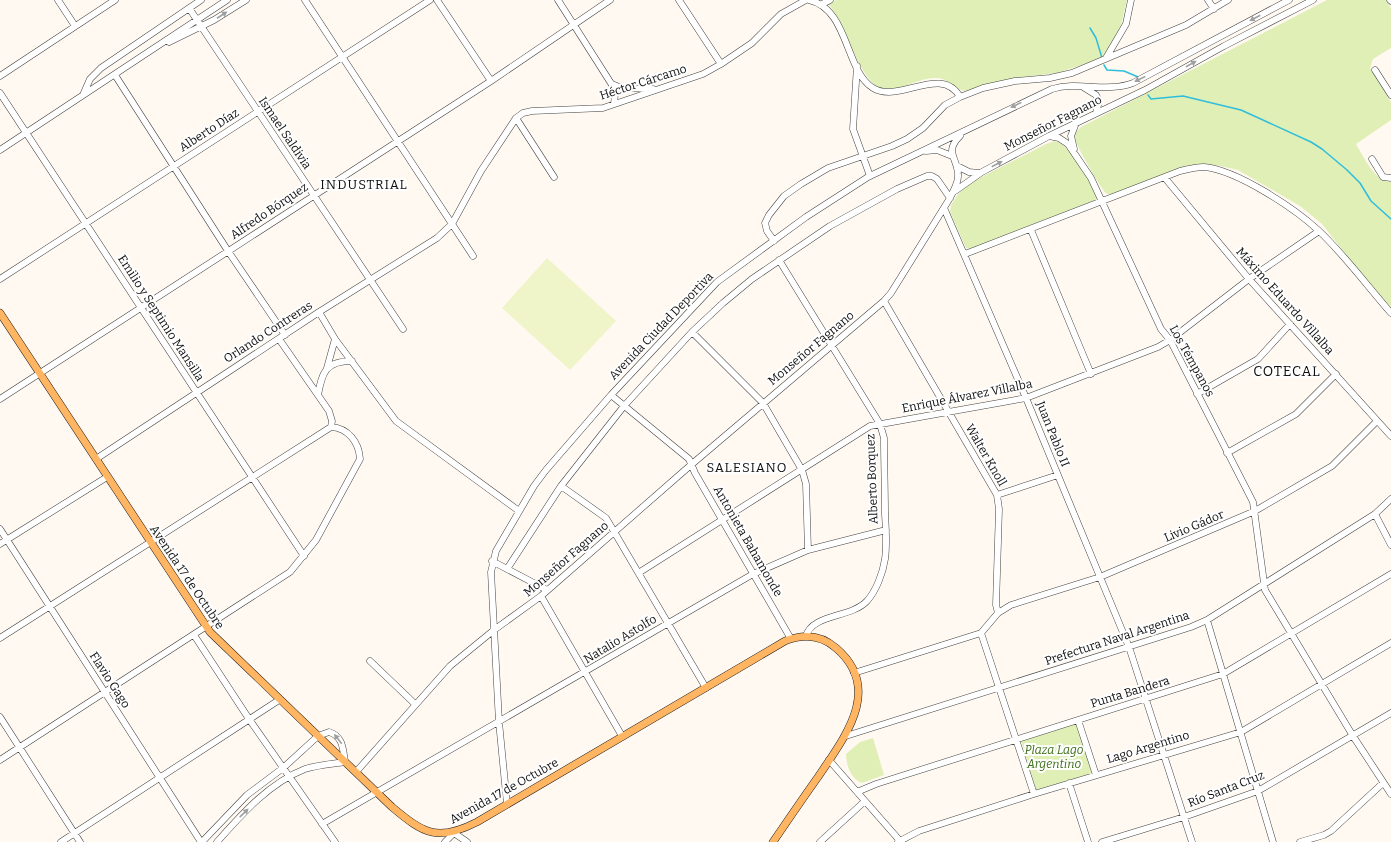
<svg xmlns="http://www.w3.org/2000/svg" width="1391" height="842" viewBox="0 0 1391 842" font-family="Bitter,serif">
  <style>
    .green { fill: #e0efb6 }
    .pitch { fill: #eff5c9 }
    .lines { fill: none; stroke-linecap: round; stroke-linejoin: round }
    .stream { stroke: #2ebedc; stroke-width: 1.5 }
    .minor-casing { stroke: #424242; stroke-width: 7 }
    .major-casing { stroke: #202020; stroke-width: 8 }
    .minor { stroke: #fff; stroke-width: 6 }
    .major { stroke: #ffb561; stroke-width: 7 }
    .oneway { fill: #9f9f9f }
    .labels { text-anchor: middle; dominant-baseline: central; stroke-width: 4; stroke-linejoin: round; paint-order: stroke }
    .street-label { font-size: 12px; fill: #0f0f0f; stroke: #fff }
    .park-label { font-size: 12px; font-style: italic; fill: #3d6f17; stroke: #fff }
    .neighbourhood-label { font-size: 13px; letter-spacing: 1px; fill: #0f0f0f; stroke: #fff }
    .quarter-label { font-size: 14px; letter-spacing: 1px; fill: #0f0f0f; stroke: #fff }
  </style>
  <rect width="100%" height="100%" fill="#fff9f1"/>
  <path class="green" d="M836,0H1127L1121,25L1109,48L1100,59L1057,73L1013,78L965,91C954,89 948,77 935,78C917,78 903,91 884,89C859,85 847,23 828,4Z
    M1327,0H1386L1391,8V48L1373,59L1370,68L1391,102V120L1356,144C1364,157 1374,181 1391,182V307L1372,288L1322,224L1300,206L1238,170L1216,165H1189L1113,194H1107C1101,190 1075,143 1073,135L1081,127Z
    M1055,141C1075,148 1089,182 1098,199L971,249L966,248L950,212L951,205L958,194L970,183L1046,144Z
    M1076,723L1093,773L1036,790L1021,740Z
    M873,738L884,775L862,783C851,779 846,765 846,754L860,742Z"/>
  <path class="pitch" d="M547,258L616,321L570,370L502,308Z"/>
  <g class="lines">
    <path class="stream" d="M1090,28L1096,38L1102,58
      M1104,65L1107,70L1124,71L1138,77
      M1148,95L1151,99L1183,96L1241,110L1311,142L1322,149L1347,170L1360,183L1371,201L1391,219"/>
    <defs>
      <path id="minor" d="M58,0L75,26
        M305,0L473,256
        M437,0L491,81
        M558,0L614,88L615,94L614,104
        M679,0L721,64
        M809,0C849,9 845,71 873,88C899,104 941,64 960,97
        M1208,0L1214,9
        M1390,0L1391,1
        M822,4L830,0
        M189,8L403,329
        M169,42L214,20L246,0
        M1106,58L1126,24L1131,0
        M857,66L853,129L870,176
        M1375,70L1391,95
        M115,75L228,251L285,335
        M0,76L115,0
        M612,84L621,88L653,89
        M1083,87L1096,95L1099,101L1096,113
        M0,93L304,556
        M83,95L90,79L101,68L201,0
        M516,118L554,177
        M1049,136L1059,138L1068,144L1091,178L1161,329L1170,340L1253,502L1265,590L1353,736L1391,794
        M1074,149L1071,136L1076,123
        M0,150L227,0
        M926,151L937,150L952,156
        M1372,159L1383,177L1391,178
        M957,166L969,172L980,173
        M1165,178L1249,279L1391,436
        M955,191L982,172L1049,136L1145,90L1224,46L1313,0
        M944,208L1026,398L1129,647L1192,842
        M1031,230L1091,374
        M774,241L767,231L765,223L769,215L784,196L801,184L828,168L892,146L907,139L923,128L945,105L960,97L983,88L1015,81L1050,78L1072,73L1186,25L1228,0
        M965,254L1180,171C1188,169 1196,167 1204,167C1237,170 1294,208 1318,230C1343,253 1368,287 1391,313
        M779,260L880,424L884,438C884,463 885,488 885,514C886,529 887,545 885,559C883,573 876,591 867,601C851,618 812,614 806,636
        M0,279L430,0
        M319,312L335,339L396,421L519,511
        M692,332L763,403L802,470L806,484L808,550
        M327,368L335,339
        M1197,394L1258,359L1290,324
        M318,395C322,373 325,361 352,361
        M611,395L689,459L695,473L791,639
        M0,399L491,81L610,0
        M1227,453L1296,414L1336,374
        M96,459L319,312L437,238L452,224L481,171L516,118L523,113L532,111L603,108L703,74L721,64L752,43L781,14L806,0
        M561,486L606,518L609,523L706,688
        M997,495L1058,475
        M1375,514L1391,545
        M0,529L201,842
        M0,544L107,477
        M492,561L547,590
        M507,569L561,486L624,406L692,332L723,303L752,279L830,226L897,189L927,176H932L937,179L950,198
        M640,572L870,426L1026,398L1158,347L1170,340L1249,279L1319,231
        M541,596L622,736
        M998,613L1011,605L1100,577L1255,511L1332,466L1377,421
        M1207,620L1273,842
        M981,633L1034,794
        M194,635L249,719L335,842
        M0,638L331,427
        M370,661L415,704
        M854,673L981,633L998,613L996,605L999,509L997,495L884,301
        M0,717L80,842
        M1078,720L1096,775
        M846,736L1191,627L1207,620L1375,514L1391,499
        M0,760L290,572L316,540L360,459C359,442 348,428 331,427L332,421L329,411L279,339
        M829,760L901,842
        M356,772L450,666L494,630L541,596L692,464L884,301L891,293L950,198C953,191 959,183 958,174C957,157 944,152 960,136
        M1069,783L1088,842
        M857,792L876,784L1223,674L1391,574
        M507,804L499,722L491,572L496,551L534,486L546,470L611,395L717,282L806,217L868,177L1052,89C1079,81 1106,93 1133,83L1289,0
        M322,824L753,574L808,550L886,530
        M61,842L279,700
        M202,842L247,795L283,768L318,736L329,732C343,736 343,749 345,762C332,764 317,765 305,769C269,783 242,814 217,842
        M445,842L454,833L467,842
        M820,842L865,801
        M898,842L919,831L1034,794L1241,732L1391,643
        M1102,842L1184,817L1258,791L1391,713
        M1300,842L1324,835L1331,831L1383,783"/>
      <path id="major" d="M0,313L210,632L392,807C424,834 438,842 477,822L785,641C803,634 821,635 836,648C884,689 844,738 818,777C803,798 788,820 773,842"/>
    </defs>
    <use href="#minor" class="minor-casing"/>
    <use href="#major" class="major-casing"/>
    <use href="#minor" class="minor"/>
    <use href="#major" class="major"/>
  </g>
  <defs><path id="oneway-solid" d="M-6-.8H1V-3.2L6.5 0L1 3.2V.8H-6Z"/></defs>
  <g class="oneway">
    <use href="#oneway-solid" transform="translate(222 15) rotate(-33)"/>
    <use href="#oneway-solid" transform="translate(1255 18) rotate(152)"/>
    <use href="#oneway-solid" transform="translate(1191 64) rotate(-29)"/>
    <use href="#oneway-solid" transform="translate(1140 79) rotate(154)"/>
    <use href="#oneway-solid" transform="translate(1016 105) rotate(154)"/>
    <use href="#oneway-solid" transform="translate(997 164) rotate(-28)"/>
    <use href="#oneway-solid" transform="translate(338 739) rotate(-129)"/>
    <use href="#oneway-solid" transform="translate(244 813) rotate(-44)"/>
  </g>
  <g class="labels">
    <g class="street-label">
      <text transform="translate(643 82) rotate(-18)">Héctor Cárcamo</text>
      <text transform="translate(1053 123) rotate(-27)">Monseñor Fagnano</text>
      <text transform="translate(209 130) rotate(-33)">Alberto Díaz</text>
      <text transform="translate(285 133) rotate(56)">Ismael Saldivia</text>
      <text transform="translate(269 211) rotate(-34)">Alfredo Bórquez</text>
      <text transform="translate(1285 301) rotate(48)">Máximo Eduardo Villalba</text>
      <text transform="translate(161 318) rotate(57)">Emilio y Septimio Mansilla</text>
      <text transform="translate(661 326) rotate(-46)">Avenida Ciudad Deportiva</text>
      <text transform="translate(268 332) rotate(-33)">Orlando Contreras</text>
      <text transform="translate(811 348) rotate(-40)">Monseñor Fagnano</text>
      <text transform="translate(1192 361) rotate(61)">Los Témpanos</text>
      <text transform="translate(967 396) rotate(-11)">Enrique Álvarez Villalba</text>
      <text transform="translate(1053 434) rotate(68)">Juan Pablo II</text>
      <text transform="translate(986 455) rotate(60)">Walter Knoll</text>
      <text transform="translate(872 479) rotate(-92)">Alberto Borquez</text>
      <text transform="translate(1194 526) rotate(-23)">Livio Gádor</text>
      <text transform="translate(748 541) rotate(60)">Antonieta Bahamonde</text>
      <text transform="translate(566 559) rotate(-41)">Monseñor Fagnano</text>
      <text transform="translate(187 577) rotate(56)">Avenida 17 de Octubre</text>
      <text transform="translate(1117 638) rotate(-18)">Prefectura Naval Argentina</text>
      <text transform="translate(620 639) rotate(-31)">Natalio Astolfo</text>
      <text transform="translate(110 680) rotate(57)">Flavio Gago</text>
      <text transform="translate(1130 692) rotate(-17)">Punta Bandera</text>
      <text transform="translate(1148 747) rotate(-17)">Lago Argentino</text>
      <text transform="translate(1226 789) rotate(-21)">Río Santa Cruz</text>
      <text transform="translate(504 791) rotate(-29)">Avenida 17 de Octubre</text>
    </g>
    <g class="park-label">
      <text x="1054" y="750">Plaza Lago<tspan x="1054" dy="14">Argentino</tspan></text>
    </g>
    <g class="neighbourhood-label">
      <text x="364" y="184">INDUSTRIAL</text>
      <text x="747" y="467">SALESIANO</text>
    </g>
    <g class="quarter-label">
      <text x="1287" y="371">COTECAL</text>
    </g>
  </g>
</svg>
